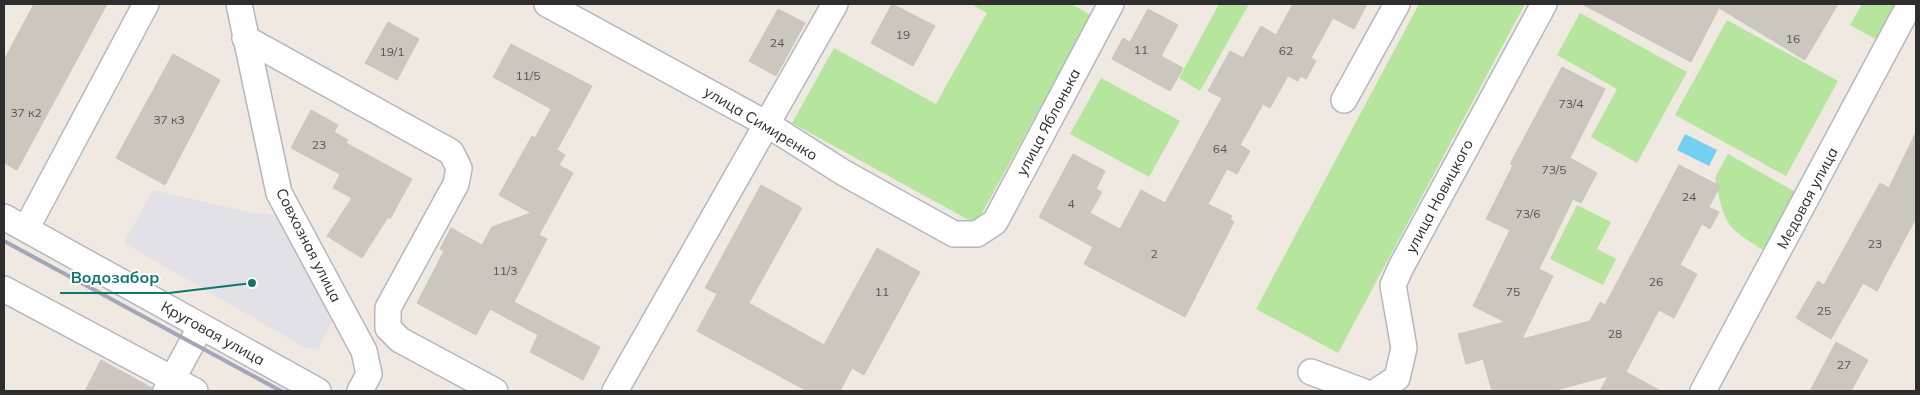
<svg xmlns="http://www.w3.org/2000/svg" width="1920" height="395" viewBox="0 0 1920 395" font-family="Mulish,sans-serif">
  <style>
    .industrial { fill: #e3e1e8 }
    .green { fill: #b6e59e }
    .water { fill: #75cff0 }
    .building { fill: #cbc7bf; stroke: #cbc5ba }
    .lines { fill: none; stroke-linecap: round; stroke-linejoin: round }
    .minor-casing { stroke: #b4b7c1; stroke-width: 28 }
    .minor { stroke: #fff; stroke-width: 25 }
    .rail { stroke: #a3a6b8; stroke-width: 4 }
    .labels { text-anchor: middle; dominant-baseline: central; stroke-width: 4; stroke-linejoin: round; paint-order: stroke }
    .number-label { font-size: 12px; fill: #555452 }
    .street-label { font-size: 15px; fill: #2e2e2e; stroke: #fff }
    .leader { fill: none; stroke: #0f766e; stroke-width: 2 }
    .callout-dot { fill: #0f766e; stroke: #fff; stroke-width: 2 }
    .callout-label { font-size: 16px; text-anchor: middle; font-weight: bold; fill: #0f766e; stroke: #fff; stroke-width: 4; stroke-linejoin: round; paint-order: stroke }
  </style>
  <rect width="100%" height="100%" fill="#efe9e1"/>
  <path class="industrial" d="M153,190L252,213L275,214L332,322L318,349L306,348L124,243Z"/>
  <path class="green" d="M971,4H1071L1091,15L976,224L792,123L834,48L936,104L987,13Z
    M1219,4H1249L1200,91L1179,78Z
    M1419,4H1525L1338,353L1256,309Z
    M1862,4H1905L1883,43L1850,25Z
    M1580,13L1687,72L1637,163L1591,137L1617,89L1557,55Z
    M1727,20L1838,81L1786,176L1675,115Z
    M1101,78L1180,121L1149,177L1070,134Z
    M1728,154L1801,195L1769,253C1726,228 1725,226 1715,178Z
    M1577,205L1611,222L1597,249L1616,259L1603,285L1550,259Z"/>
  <path class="water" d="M1685,134L1717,150L1709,166L1677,150Z"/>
  <path class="building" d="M34,4H107L17,170L4,163V60Z
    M892,4L935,26L913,66L871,43Z
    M1293,4H1367L1354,29L1333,18L1311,58L1316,61L1306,79L1301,76L1298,81L1288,76L1270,108L1263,104L1240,145L1250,151L1237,174L1227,169L1208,204L1232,216L1230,219L1234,222L1185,317L1084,264L1093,247L1039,217L1073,154L1105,171L1096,189L1102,192L1090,213L1120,229L1141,190L1165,203L1222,98L1208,91L1230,51L1243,58L1261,26L1276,35Z
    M1582,4H1838L1805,60L1719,8L1691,62Z
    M778,9L805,23L776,76L749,61Z
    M1148,9L1178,25L1161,56L1183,68L1170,91L1112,59L1123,38L1130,42Z
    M388,22L419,39L397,80L365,63Z
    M511,44L592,86L557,150L565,155L559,165L573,173L539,235L547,239L514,302L600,347L583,380L530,352L538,335L490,309L476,335L417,303L444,251L440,249L451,228L482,245L492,227L531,213L499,195L532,136L535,138L551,109L493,77Z
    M173,54L220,80L165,185L116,158Z
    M1562,67L1605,89L1570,158L1597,173L1581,203L1573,199L1539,269L1553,276L1522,339L1590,321L1600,302L1605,305L1679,165L1720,186L1709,207L1719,212L1710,229L1702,224L1680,265L1697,274L1674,318L1659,310L1627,370L1624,371L1661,391H1600L1608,376L1553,391H1492L1483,359L1466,364L1458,334L1505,322L1473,306L1510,230L1486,219L1513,165L1510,164Z
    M311,110L338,125L334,132L348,140L346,143L412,179L390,219L388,217L362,258L327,236L352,198L333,188L340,174L291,148Z
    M1916,132V218L1877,291L1863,283L1831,339L1796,318L1818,281L1824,285L1880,183L1889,188Z
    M761,185L802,208L749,303L824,345L877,248L920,272L864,375L852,368L840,391H807L697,331L717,294L705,288Z
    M1836,342L1868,360L1851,391H1810Z
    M101,360L152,388V391H85Z"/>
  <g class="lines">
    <defs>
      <path id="minor" d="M239,4L279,193L364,351L369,374L360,391
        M547,4L767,124L844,173L954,234H977L995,222L1111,4
        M245,38L451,152L459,168L456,184L388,308V328L400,340L495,391
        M1344,100L1397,4
        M4,217L318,391
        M26,229L146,4
        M4,289L195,391
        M1311,372L1362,391
        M166,391L201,326
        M615,391L835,4
        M1377,391L1397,378L1404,348L1393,285L1401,267L1544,4
        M1703,391L1910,4"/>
    </defs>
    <use href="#minor" class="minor-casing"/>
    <use href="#minor" class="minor"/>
    <path class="rail" d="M4,241L281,391"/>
  </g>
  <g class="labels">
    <g class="number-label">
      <text x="903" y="34">19</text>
      <text x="1793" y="38">16</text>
      <text x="777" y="42">24</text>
      <text x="1141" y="49">11</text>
      <text x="1286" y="50">62</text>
      <text x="392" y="51">19/1</text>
      <text x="528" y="75">11/5</text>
      <text x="1571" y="103">73/4</text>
      <text x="26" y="112">37 к2</text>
      <text x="169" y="119">37 к3</text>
      <text x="319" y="144">23</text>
      <text x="1220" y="148">64</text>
      <text x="1554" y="169">73/5</text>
      <text x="1689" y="196">24</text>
      <text x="1071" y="203">4</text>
      <text x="1528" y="213">73/6</text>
      <text x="1875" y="243">23</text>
      <text x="1154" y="253">2</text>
      <text x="505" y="270">11/3</text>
      <text x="1656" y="281">26</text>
      <text x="882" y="291">11</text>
      <text x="1513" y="291">75</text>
      <text x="1824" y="310">25</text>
      <text x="1615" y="333">28</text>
      <text x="1844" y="364">27</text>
    </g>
    <g class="street-label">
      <text transform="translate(1048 122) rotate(-62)">улица Яблонька</text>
      <text transform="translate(761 123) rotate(31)">улица Симиренко</text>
      <text transform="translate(1439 196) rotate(-62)">улица Новицкого</text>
      <text transform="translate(1807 198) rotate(-62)">Медовая улица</text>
      <text transform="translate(309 245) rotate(63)">Совхозная улица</text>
      <text transform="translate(213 333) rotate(29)">Круговая улица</text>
    </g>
  </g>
  <path class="leader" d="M252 283L169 293H60"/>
  <circle class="callout-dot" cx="252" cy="283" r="5"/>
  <g class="callout-label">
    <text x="115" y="283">Водозабор</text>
  </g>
  <rect width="1920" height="395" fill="none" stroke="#2e2e2e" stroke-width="10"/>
</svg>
